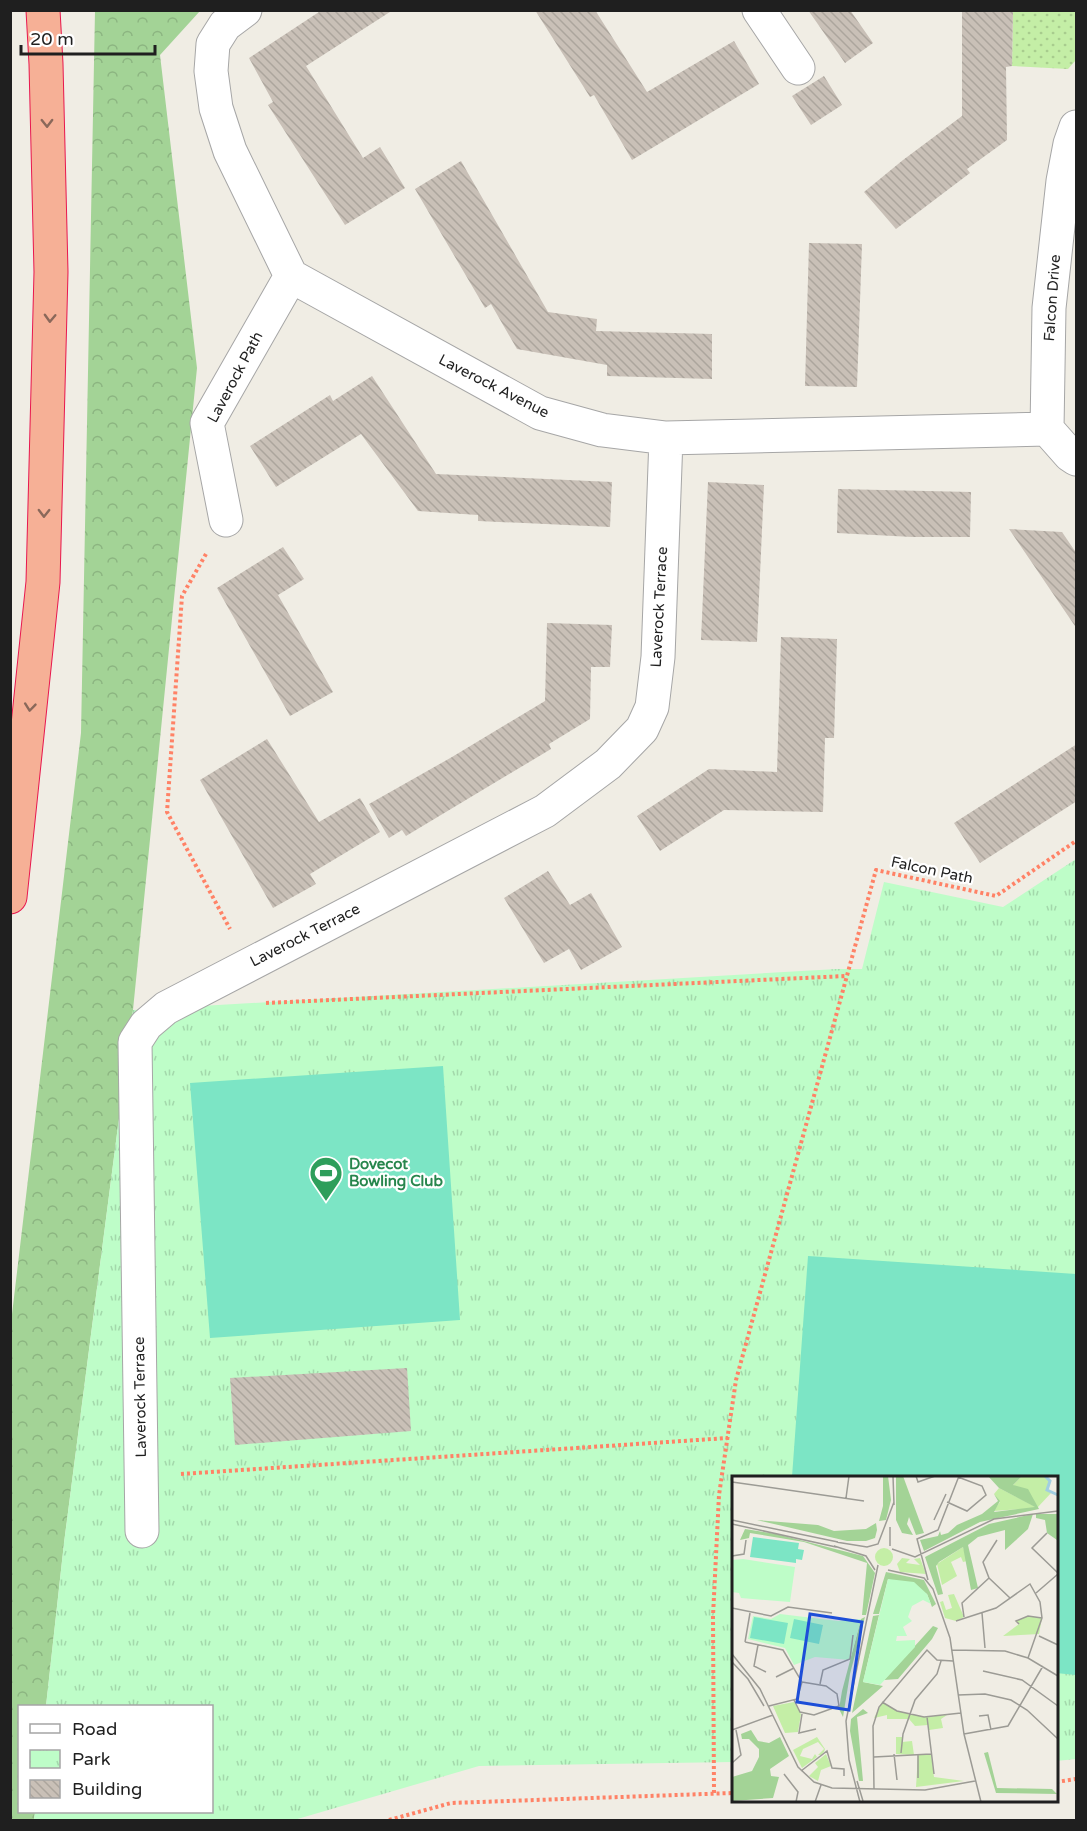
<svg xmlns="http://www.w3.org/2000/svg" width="1087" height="1831" viewBox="0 0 1087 1831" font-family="'Varela Round',sans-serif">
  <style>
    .grass { fill: url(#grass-dots) }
    .forest { fill: url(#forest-crowns) }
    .park { fill: url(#park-tufts) }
    .pitch { fill: #7ce5c5 }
    .building { fill: url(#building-back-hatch) }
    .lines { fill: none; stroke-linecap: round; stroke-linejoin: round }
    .minor-casing { stroke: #a6a6a6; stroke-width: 35 }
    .trunk-casing { stroke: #e8174e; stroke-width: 35 }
    .path { stroke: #ff8266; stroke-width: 4; stroke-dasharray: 3 3; stroke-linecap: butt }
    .minor { stroke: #fff; stroke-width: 33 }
    .trunk { stroke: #f6b096; stroke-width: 33 }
    .oneway { stroke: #8a685a }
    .labels { text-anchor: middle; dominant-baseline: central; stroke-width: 4.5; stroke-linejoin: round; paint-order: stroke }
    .street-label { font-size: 15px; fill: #1f1f1f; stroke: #fff }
    .leisure-label { font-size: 15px; font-weight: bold; fill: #27864d; stroke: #fff; text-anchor: start }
    .inset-river { fill: none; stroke: #a1cee1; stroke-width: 3 }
    .inset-road { fill: none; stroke: #9c9b95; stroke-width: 1.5 }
    .view { fill: #1d4ed8; fill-opacity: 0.15; stroke: #1d4ed8; stroke-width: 3 }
    .inset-edge { fill: none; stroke: #1f1f1f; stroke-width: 3 }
  </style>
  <defs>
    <pattern id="grass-dots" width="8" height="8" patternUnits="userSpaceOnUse" patternTransform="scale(1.5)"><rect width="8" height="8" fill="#c4eea6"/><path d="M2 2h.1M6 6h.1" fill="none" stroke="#a8cc8e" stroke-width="1.8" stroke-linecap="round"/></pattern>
    <pattern id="forest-crowns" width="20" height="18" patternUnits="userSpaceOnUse" patternTransform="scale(1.5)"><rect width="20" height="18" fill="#a3d396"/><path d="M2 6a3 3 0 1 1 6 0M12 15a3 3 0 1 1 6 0" fill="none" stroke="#8cb581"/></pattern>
    <pattern id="park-tufts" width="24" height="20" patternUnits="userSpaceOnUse" patternTransform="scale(1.5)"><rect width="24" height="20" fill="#befdc8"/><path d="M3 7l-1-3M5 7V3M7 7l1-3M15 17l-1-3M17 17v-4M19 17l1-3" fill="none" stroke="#a3d8ab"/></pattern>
    <pattern id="building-back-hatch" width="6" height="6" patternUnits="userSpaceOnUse" patternTransform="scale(1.5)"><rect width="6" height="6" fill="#c9c0b7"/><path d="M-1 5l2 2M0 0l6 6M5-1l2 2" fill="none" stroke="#aca59d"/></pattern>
  </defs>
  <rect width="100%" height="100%" fill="#f0ede4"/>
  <path class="grass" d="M1013,11H1076V60L1068,69L1012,66Z"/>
  <path class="forest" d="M95,11H200L160,55L197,368L133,1010L64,1543L46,1706H20V1812H35L34,1820H11L10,1331L81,733Z"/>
  <path class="park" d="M1076,859V1759L1056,1761V1477H733V1762L479,1766L294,1820H34L35,1812H212V1706H46L64,1543L133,1010L837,969H862L884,882L1003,907Z"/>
  <path class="pitch" d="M443,1066L460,1320L210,1338L190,1083Z
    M808,1256L1076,1274V1675L1056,1673V1477H792Z"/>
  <path class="building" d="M322,10H393L306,66L363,158L380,147L405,188L345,225L268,105L273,102L249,58Z
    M535,10H595L647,92L734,41L759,84L632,160L594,95L590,97Z
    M808,10H850L873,43L845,63Z
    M962,10H1013L1012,66L1006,67L1007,140L967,169L970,173L896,229L864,192L903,160L962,116Z
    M824,76L842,105L811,125L792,96Z
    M461,161L548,312L597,319L596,331L712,334V379L607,376V365L517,349L491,304L485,308L415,189Z
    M809,243L862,244L857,387L805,386Z
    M372,376L436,474L612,482L610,527L478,521V515L418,511L361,434L276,487L250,446L330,395L333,401Z
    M708,482L764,485L757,642L701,640Z
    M838,489L971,492L970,537H912L837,533Z
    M1009,529L1062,532L1077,554V629Z
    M283,547L304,579L278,595L333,692L290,716L217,588Z
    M547,623L612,625L610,667H591L590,719L549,744L551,749L406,836L402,830L389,838L369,804L452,757L545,701Z
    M781,637L837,639L834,738H825L823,812L724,810L660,851L637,816L709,769L777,772Z
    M267,739L319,822L360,798L380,832L310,874L316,884L273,908L200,780Z
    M1077,744V801L980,863L954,823Z
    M548,871L570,905L591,893L622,947L581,970L569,949L544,963L504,898Z
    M407,1368L411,1431L235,1445L230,1378Z"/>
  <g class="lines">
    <defs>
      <path id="minor" d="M245,10L225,25L213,44L211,71L216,108L230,151L291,276L540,413L602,430L666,438L1047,429
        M759,10L798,68
        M1076,127L1070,144L1063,181L1049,308L1047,429L1070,455L1076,459
        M226,520L207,423L291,276
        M142,1531L135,1042L146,1025L166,1008L545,811L608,764L642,729L652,707L658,657L666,438"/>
      <path id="trunk" d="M10,897L43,582L51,272L46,64L43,10"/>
    </defs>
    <use href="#minor" class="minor-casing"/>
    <use href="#trunk" class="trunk-casing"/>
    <path class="path" d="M206,554L182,596L167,812L230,929
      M266,1003L846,976
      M181,1474L728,1438
      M1056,1782L1076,1779
      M714,1793L713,1616L719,1495L736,1380L876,870L996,896L1076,841
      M389,1820L451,1803L733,1793"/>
    <use href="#minor" class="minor"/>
    <use href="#trunk" class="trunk"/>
  </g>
  <defs><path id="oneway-chevron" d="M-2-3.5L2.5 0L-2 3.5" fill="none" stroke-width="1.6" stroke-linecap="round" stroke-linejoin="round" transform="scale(1.5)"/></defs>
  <g class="oneway">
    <use href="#oneway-chevron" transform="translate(47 123) rotate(89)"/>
    <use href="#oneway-chevron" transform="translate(50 318) rotate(92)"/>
    <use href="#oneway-chevron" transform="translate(44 513) rotate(91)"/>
    <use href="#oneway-chevron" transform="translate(30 707) rotate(96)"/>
  </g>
  <defs>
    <symbol id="stadium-pin" viewBox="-11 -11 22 30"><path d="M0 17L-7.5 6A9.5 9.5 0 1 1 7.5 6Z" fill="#2e9e5b" stroke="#fff"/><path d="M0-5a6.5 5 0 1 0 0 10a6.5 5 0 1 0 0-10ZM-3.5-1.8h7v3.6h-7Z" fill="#fff"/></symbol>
  </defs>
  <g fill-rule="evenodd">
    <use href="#stadium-pin" x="307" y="1154" width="38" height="52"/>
  </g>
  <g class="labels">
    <g class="street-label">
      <text transform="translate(1052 298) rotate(-86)">Falcon Drive</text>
      <text transform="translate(235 377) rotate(-62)">Laverock Path</text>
      <text transform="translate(494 386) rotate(27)">Laverock Avenue</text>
      <text transform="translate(659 607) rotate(-87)">Laverock Terrace</text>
      <text transform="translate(932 870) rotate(12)">Falcon Path</text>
      <text transform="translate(305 935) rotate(-27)">Laverock Terrace</text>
      <text transform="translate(140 1397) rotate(-91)">Laverock Terrace</text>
    </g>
    <g class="leisure-label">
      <text x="349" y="1164">Dovecot<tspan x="349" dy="17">Bowling Club</tspan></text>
    </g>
  </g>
  <g transform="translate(732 1476)">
    <rect width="326" height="326" fill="#f0ede4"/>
    <path d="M290,0H313L318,5L315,13L320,16L305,32L261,35L268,26L262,18L267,12L304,31L281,9ZM231,71L235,85L231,86L229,81L219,86L225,100L210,109L205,88ZM143 81a9 9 0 1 1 18 0a9 9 0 1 1-18 0ZM170,82L178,83L174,87L188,89L182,83L188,82L194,98L168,96L165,88ZM222,118L232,141L224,145L213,142L208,126L211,125L214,134L220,132L216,119ZM296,140L310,142L307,158L271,160L287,148L284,145ZM62,226L69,238L66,256L53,257L41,230ZM150,226L165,235L192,241L215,239L209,243L211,252L197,254L196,249L183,250L177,243H155V239L142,242ZM85,261L93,273L92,276L89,279H86L92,273L86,266L71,273L68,280L80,283L83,278L85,281L70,292L61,274ZM164,261H170V266L180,265L182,279L164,278ZM94,278L99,290L89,294L86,305L77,300L86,291L83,287ZM199,278L202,301L232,305L184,311L186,279Z" fill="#c4eea6"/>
    <path d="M151,0H156L159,24L154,44L147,45L151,30ZM164,0H171L192,57L184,59L177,41L175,48L181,59L170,57L164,44ZM256,0H290L281,9L296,13L307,33L248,46L192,75L188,64L206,60L208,55L209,59L216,57L225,49L250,38L266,25L262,18L268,25L262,36L303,31L267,12ZM301,38L296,53L273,74V54L246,61L236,69L246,112L239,114L231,71L207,86L204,90L211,118L206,119L193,81L257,48ZM304,38H325V64L315,57L313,44L304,42ZM25,44L86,49L102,55L134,53L144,47L145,54L143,62L134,65H115ZM13,53L44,58L131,80L143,97L134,139H130L135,87L72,66L18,57L17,62L8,64ZM154,96L192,104L204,128L200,131L195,118L156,103L147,138H141ZM147,139L131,206L151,210L120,237L141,140ZM133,141L118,198L111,241L107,233L110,215L129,143ZM201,150L206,152L200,163L166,203L152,204ZM131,233L136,237L125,241L131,305H127L118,255L119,243ZM19,254L26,265L37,267L48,261L57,280L38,293L39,300L47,301L41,322L0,325V301L20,295L27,281V273L17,263H10L9,258ZM256,276L265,312L320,313L325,318L264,317L252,277Z" fill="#a3d396"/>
    <path d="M11,83L63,91L58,126L9,122L7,117L0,116V84ZM156,103L182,106L195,118L199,128L191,124L180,130L176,141L180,145L171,151L175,160H165L164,165L183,164V171L148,209L131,206ZM48,138L106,145L129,143L118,184L83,181L62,189L53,172L16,163L21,140L39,143Z" fill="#befdc8"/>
    <path d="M21,61L67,67L66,73L72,74L70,84L64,83V87L18,81ZM22,141L56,147L52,168L18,162ZM62,143L91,149L87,168L58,162Z" fill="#7ce5c5"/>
    <path class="inset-river" d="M313,0L318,5L315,14L326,19"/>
    <path class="inset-road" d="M161,0L162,29M184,0L186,6L203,0M0,6L132,25M114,22L117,0M215,26L235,35L254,19L250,10L226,1M0,44L106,66M202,44L214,18M0,48L104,71M158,51V70M315,57L300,72L326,97M104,66L135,71L146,68L162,26M102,70L134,80L143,94M160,73L183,81L262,43L326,35M0,80L12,78L14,64M156,94L192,102L201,113L218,162L232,258L249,326M257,102L251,86L265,64M196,104L185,63L206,54L227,0M304,117L326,98M0,132L39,140L56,131L100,137M250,137L253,172M232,141L230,127L257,102L278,122M224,145L264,132L298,108L308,126L310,142L296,182M287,148L284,145L296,140L310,142M307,160L326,169M13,166L51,174L70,206L65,223L37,230M13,166L18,137M26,169L22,190L34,196M220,174L273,175L296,182L326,200M0,178L28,213L66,291L82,306L100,312L193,314L243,305M0,186L16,203L32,230M251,195L290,204L326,230M44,201L62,192M88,208L91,194L118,183L121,159M226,219L253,218L279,224L295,234L326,263M62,224L68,236L82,239L107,230L105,218L94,210L70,206M150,226L165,235L192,241L229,237M70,238L67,257L84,253M247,240L256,239L259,254M195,241L202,298M0,254L41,239M232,258L276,250L311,190M169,277L171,258L183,224L205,198L209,185M162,278L165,304M186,279V302M142,281L199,278M0,287L9,279L4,254M69,295L95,275L100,292L112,293V300M52,298L66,316L64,326M125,305L131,325M142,313L141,250L147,231L195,174L205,184L221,185M83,326L89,309M128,326L117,284L114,245L146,89"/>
    <path class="view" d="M78,138L130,146L117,234L65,226Z"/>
    <rect width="326" height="326" class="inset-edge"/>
  </g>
  <rect width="1087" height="1831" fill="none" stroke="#1f1f1f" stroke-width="24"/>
  <rect x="18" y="1705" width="195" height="108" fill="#ffffff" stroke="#a5a5a5" stroke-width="1.5"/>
  <rect x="30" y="1724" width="30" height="9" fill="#ffffff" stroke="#a5a5a5" stroke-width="1.5"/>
  <text x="72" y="1735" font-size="18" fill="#1f1f1f">Road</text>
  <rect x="30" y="1750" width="30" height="18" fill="url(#park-tufts)" stroke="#a5a5a5" stroke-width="1.5"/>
  <text x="72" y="1765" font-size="18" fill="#1f1f1f">Park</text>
  <rect x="30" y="1780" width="30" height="18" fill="url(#building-back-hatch)" stroke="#a5a5a5" stroke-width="1.5"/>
  <text x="72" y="1795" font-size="18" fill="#1f1f1f">Building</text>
  <path d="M21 45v9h134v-9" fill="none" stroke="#1f1f1f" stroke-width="3"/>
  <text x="30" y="45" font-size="18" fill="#1f1f1f" stroke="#ffffff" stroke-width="4.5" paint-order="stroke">20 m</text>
</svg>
